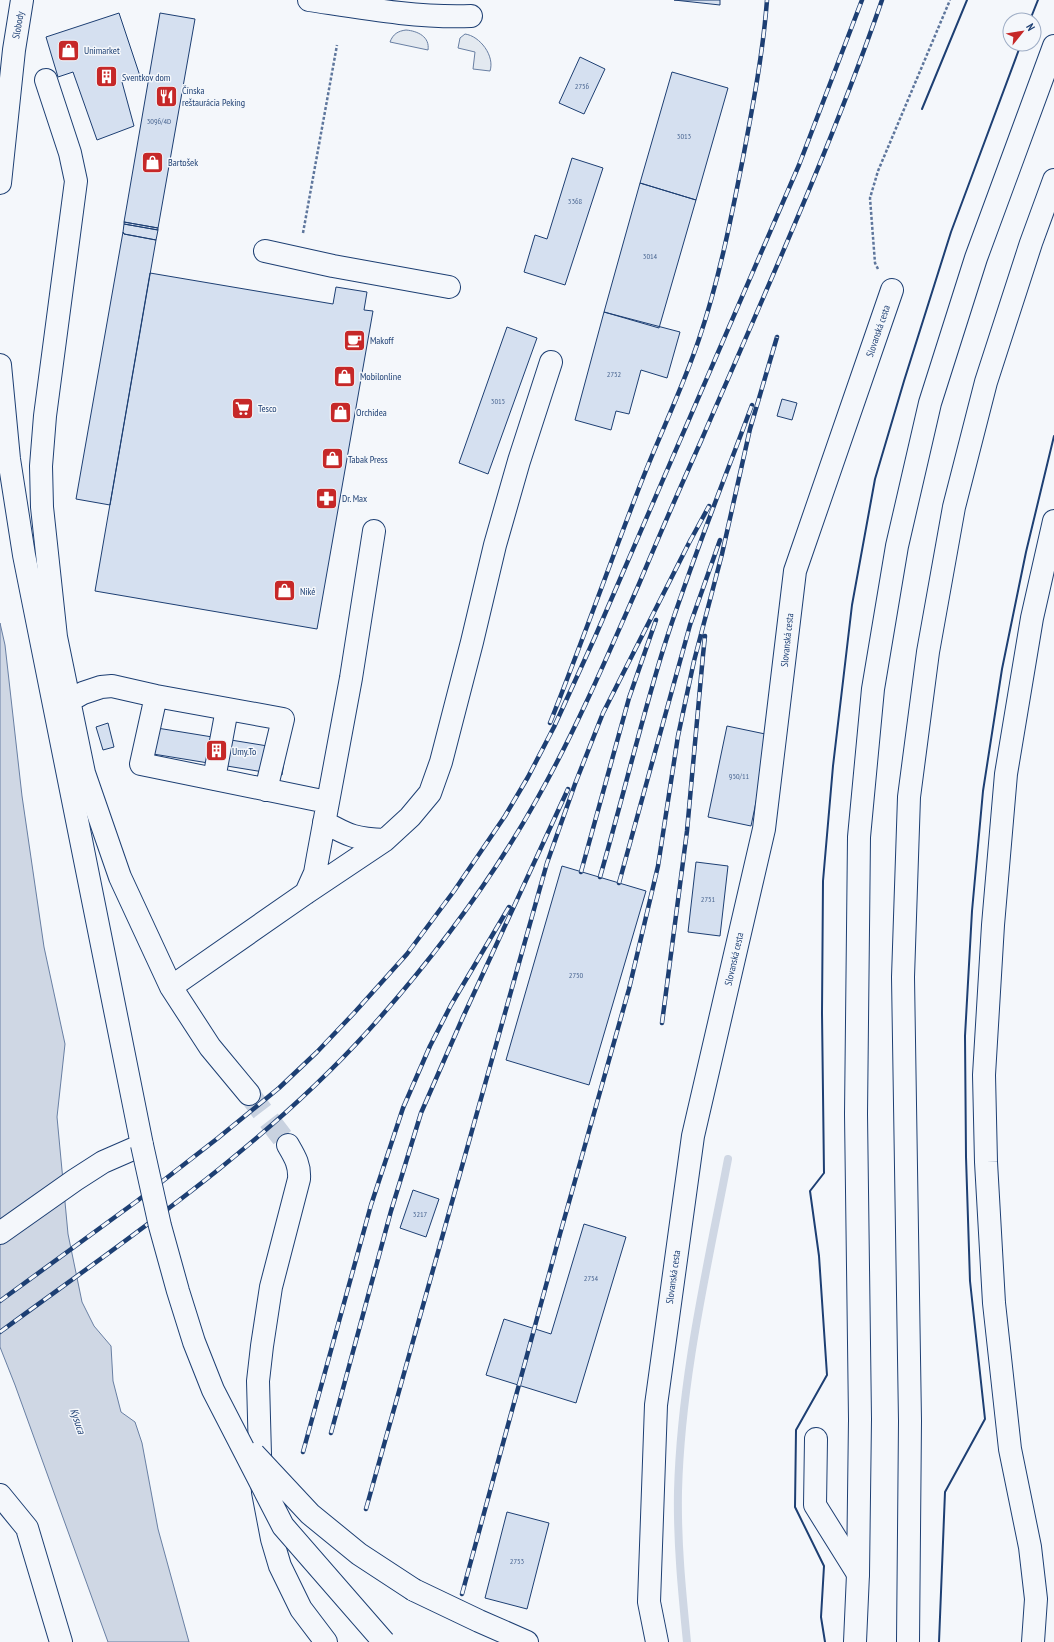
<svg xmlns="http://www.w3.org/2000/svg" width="1054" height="1642" viewBox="0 0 1054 1642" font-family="'PT Sans Narrow',sans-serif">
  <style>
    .green { fill: #e3e9f0; stroke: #687fa3 }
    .water { fill: #cfd7e4; stroke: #687fa3 }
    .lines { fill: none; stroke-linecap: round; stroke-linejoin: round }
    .stream { stroke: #cfd7e4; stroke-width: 8 }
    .building { fill: #d5e0f0; stroke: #1d3f73 }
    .minor-tunnel { stroke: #c9d2e0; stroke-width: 22; stroke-dasharray: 22 11; stroke-linecap: butt }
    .minor-casing { stroke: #1d3f73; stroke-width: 24 }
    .major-casing { stroke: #1d3f73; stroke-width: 24 }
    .highway-casing { stroke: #1d3f73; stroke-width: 24 }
    .path { stroke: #5e769c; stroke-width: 2.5; stroke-dasharray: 3 2; stroke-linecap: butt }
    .minor { stroke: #f4f7fb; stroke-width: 22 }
    .major { stroke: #f4f7fb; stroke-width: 22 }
    .highway { stroke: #f4f7fb; stroke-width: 22 }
    .rail-casing { stroke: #1d3f73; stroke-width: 4.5 }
    .rail { stroke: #f4f7fb; stroke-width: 3; stroke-dasharray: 9; stroke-linecap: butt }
    .major-bridge-casing { stroke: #1d3f73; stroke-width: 24; stroke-linecap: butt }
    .major-bridge { stroke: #f4f7fb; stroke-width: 22 }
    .wall { stroke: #1d3f73; stroke-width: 2 }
    .labels { text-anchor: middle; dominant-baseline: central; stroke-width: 3; stroke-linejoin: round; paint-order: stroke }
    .number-label { font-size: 8px; fill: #4b6792 }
    .street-label { font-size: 10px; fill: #1d3f73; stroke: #f4f7fb }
    .poi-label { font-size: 10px; fill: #1d3f73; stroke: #f4f7fb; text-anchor: start }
    .water-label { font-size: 11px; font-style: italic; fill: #1d3f73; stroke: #f4f7fb }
  </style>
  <rect width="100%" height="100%" fill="#f4f7fb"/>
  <path class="green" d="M406,30C418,31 430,37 428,50L390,42C393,34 398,31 406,30Z
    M465,34C480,36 495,56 490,71L473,69L475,52L458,48L460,38Z"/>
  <path class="water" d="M0,623L5,645L22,796L44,947L65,1044L57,1117L68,1234L82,1302L94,1326L111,1346L113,1381L121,1412L135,1422L142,1443L158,1529L189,1642H108L15,1385L0,1347Z"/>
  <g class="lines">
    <path class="stream" d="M687,1642C682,1592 677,1542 678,1491C681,1379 707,1269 728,1159"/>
  </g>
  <path class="building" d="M674,0H720V5Z
    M119,13L140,76L122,82L134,126L97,140L73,72L58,77L46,37Z
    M160,13L195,19L158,228L124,222Z
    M580,57L605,69L584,114L559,103Z
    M672,72L728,88L696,200L640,183Z
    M572,158L603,168L565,285L524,272L535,235L547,239Z
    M640,183L696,200L659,328L604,312Z
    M124,222L158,228V230L124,224Z
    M124,224L158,230L156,240L124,234L123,232Z
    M123,232L124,234L156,240L110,505L76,499Z
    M150,273L333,304L336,287L367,292L364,310L373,311L317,629L95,591Z
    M604,312L680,332L667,378L641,370L629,414L616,411L611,430L575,420Z
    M507,327L537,338L488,474L459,463Z
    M782,399L797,403L792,420L777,416Z
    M108,723L114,747L103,750L96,727Z
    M727,726L770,735L751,826L708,817Z
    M151,727L286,749L282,775L147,753Z
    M696,862L728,866L720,936L688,932Z
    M562,866L646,891L589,1085L506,1060Z
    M413,1190L439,1199L426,1237L400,1228Z
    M584,1224L626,1237L576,1403L486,1375L504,1319L551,1334Z
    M507,1512L549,1523L527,1609L485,1598Z"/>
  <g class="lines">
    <path class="minor-tunnel" d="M249,1094L288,1145"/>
    <defs>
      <path id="minor" d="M309,0C362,8 416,18 471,16
        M46,80L70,153L76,181L45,416L41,466L42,507L56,637L84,773L120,877L171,987L210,1047L249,1094
        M265,251L333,266L449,287
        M156,696L141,764L327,802
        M69,701L83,693L101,687L112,686L156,696L283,719L266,790
        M214,779L227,709
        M324,822C349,836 356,839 385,840
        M306,893L315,873L318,856L351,678L374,531
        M171,987L306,893L385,840L410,817L430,793L441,762L472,642L495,545L519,461L551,362
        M288,1145C295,1157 300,1165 299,1179L271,1287L262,1346L258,1381L260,1455L263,1492L272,1539L280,1566L301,1609L326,1642
        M816,1439L815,1505L858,1574
        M0,1495L27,1528L61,1642
        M657,1642L649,1602L656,1405L693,1136L764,829L795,571L892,290
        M1033,1642L1036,1599L1030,1547L1010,1449L994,1303L986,1162L984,1075L993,925L1006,774L1032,618L1054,521"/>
      <path id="major" d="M0,183L14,50L22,0
        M0,365L9,459L24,555L142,1145L103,1162L75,1180L0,1233
        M414,1590L479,1621L527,1642"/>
      <path id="highway" d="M855,1642L858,1574L860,1419L856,1114L859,837L873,689L897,546L930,403L976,258L1054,46
        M908,1642L910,1421L903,977L909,797L928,652L954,507L986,382L1031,243L1054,180"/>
    </defs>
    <use href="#minor" class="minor-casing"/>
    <use href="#major" class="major-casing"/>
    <use href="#highway" class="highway-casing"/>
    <path class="path" d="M303,233L337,45
      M878,269L875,263L870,198L878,171L950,0"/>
    <use href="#minor" class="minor"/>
    <use href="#major" class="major"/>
    <use href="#highway" class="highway"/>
    <defs>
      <path id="rail" d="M689,543L709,506
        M550,723C581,645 609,566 639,488C658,438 682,390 699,339C719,280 731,219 743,158C753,105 763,53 767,0
        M581,872L629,698L656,620
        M600,877C622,801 640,725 663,650C689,567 722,486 752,405
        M619,883L690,625L720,540
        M662,1023L687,831L703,655L705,636
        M0,1301L137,1201L218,1138L279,1088L317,1052L354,1013L407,954L454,891L505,816L528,777L554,727L595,637L799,165L862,0
        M0,1332C127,1239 262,1148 368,1031C432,960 490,883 537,799C576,730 607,657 639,584C659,536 680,488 701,441C764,295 830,150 882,0
        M331,1433L391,1211L421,1113L463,1017L568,789
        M303,1452L371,1205L403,1108L430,1046L451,1005L509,907
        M366,1509L547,863L575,784L603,713L691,539
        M462,1594L560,1234L629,989L658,866L678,736L694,661L722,554L750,429L777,337"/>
    </defs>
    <use href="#rail" class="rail-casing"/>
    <use href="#rail" class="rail"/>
    <defs>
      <path id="major-bridge" d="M142,1145L160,1226L178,1291L194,1342L213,1390L283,1526L384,1642
        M254,1454L310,1514L359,1554L414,1590"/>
    </defs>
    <use href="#major-bridge" class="major-bridge-casing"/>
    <use href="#major-bridge" class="major-bridge"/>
    <path class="wall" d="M1030,20L1038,0
      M922,109L967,0
      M825,1642L821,1617L824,1566L795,1507L796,1430L827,1375L819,1256L810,1191L824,1173L822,1013L823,881L833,766L852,605L875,479L904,381L951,232L1021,44
      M939,1642L945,1492L985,1419L970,1281L966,1157L965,1036L972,911L983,791L1002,669L1026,552L1054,436"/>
  </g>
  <defs>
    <symbol id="shop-square" viewBox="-11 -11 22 22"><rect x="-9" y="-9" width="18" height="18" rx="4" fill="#c62828" stroke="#f4f7fb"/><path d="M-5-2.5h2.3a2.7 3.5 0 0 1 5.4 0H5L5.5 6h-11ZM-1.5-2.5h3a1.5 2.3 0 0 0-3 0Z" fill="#fff"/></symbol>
    <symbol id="building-square" viewBox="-11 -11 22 22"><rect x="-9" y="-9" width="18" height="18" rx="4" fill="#c62828" stroke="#f4f7fb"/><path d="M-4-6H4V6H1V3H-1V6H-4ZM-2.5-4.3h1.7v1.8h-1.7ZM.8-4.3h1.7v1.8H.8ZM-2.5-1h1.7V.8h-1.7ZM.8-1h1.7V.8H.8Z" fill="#fff"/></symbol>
    <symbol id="restaurant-square" viewBox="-11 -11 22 22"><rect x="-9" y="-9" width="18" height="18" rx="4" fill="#c62828" stroke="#f4f7fb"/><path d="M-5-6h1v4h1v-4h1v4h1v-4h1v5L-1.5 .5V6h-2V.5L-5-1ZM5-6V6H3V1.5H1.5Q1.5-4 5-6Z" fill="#fff"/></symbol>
    <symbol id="cafe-square" viewBox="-11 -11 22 22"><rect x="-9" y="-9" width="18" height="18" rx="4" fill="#c62828" stroke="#f4f7fb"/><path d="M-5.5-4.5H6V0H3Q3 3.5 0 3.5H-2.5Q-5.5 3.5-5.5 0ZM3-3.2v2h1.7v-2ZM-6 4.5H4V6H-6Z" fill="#fff"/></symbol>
    <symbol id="supermarket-square" viewBox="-11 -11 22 22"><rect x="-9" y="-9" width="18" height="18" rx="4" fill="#c62828" stroke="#f4f7fb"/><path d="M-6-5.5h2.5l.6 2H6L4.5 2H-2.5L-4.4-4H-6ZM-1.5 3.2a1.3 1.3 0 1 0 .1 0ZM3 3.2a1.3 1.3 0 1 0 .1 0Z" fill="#fff"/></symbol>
    <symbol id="pharmacy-square" viewBox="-11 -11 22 22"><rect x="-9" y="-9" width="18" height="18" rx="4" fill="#c62828" stroke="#f4f7fb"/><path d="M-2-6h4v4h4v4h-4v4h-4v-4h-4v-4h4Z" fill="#fff"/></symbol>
  </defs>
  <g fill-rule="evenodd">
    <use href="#shop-square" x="56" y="38" width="25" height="25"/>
    <use href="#building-square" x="94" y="64" width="25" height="25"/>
    <use href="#restaurant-square" x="154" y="84" width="25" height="25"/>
    <use href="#shop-square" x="140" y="150" width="25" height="25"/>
    <use href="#cafe-square" x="342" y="328" width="25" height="25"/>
    <use href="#shop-square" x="332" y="364" width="25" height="25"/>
    <use href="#supermarket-square" x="230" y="396" width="25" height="25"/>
    <use href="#shop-square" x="328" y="400" width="25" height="25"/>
    <use href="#shop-square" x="320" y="446" width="25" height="25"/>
    <use href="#pharmacy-square" x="314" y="486" width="25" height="25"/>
    <use href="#shop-square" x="272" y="578" width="25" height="25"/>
    <use href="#building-square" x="204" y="738" width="25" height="25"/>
  </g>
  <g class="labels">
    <g class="number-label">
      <text x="582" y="86">2756</text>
      <text x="159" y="121">3096/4D</text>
      <text x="684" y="136">3013</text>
      <text x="575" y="201">3368</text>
      <text x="650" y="256">3014</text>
      <text x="614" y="374">2752</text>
      <text x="498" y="401">3015</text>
      <text x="739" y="776">950/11</text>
      <text x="708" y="899">2751</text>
      <text x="576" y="975">2750</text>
      <text x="420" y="1214">3217</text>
      <text x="591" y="1278">2754</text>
      <text x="517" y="1561">2753</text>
    </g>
    <g class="street-label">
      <text transform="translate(18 25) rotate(-80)">Slobody</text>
      <text transform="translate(878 331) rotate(-71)">Slovanská cesta</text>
      <text transform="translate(787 640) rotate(-84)">Slovanská cesta</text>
      <text transform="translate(734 959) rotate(-77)">Slovanská cesta</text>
      <text transform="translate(673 1277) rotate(-82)">Slovanská cesta</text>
    </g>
    <g class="poi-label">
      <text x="84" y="50">Unimarket</text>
      <text x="122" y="77">Sventkov dom</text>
      <text x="182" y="90">Čínska<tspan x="182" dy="12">reštaurácia Peking</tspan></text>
      <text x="168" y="162">Bartošek</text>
      <text x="370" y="340">Makoff</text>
      <text x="360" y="376">Mobilonline</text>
      <text x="258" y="408">Tesco</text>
      <text x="356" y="412">Orchidea</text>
      <text x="348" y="459">Tabak Press</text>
      <text x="342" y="498">Dr. Max</text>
      <text x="300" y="591">Niké</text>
      <text x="232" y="751">Umy.To</text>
    </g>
    <g class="water-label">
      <text transform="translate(78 1421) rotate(71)">Kysuca</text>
    </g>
  </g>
  <g transform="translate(1022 32) rotate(60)"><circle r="19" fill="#f4f7fb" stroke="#9eadc5"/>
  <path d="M0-3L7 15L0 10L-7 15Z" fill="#c62828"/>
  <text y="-6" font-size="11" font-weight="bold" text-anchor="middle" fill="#1d3f73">N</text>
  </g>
</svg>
